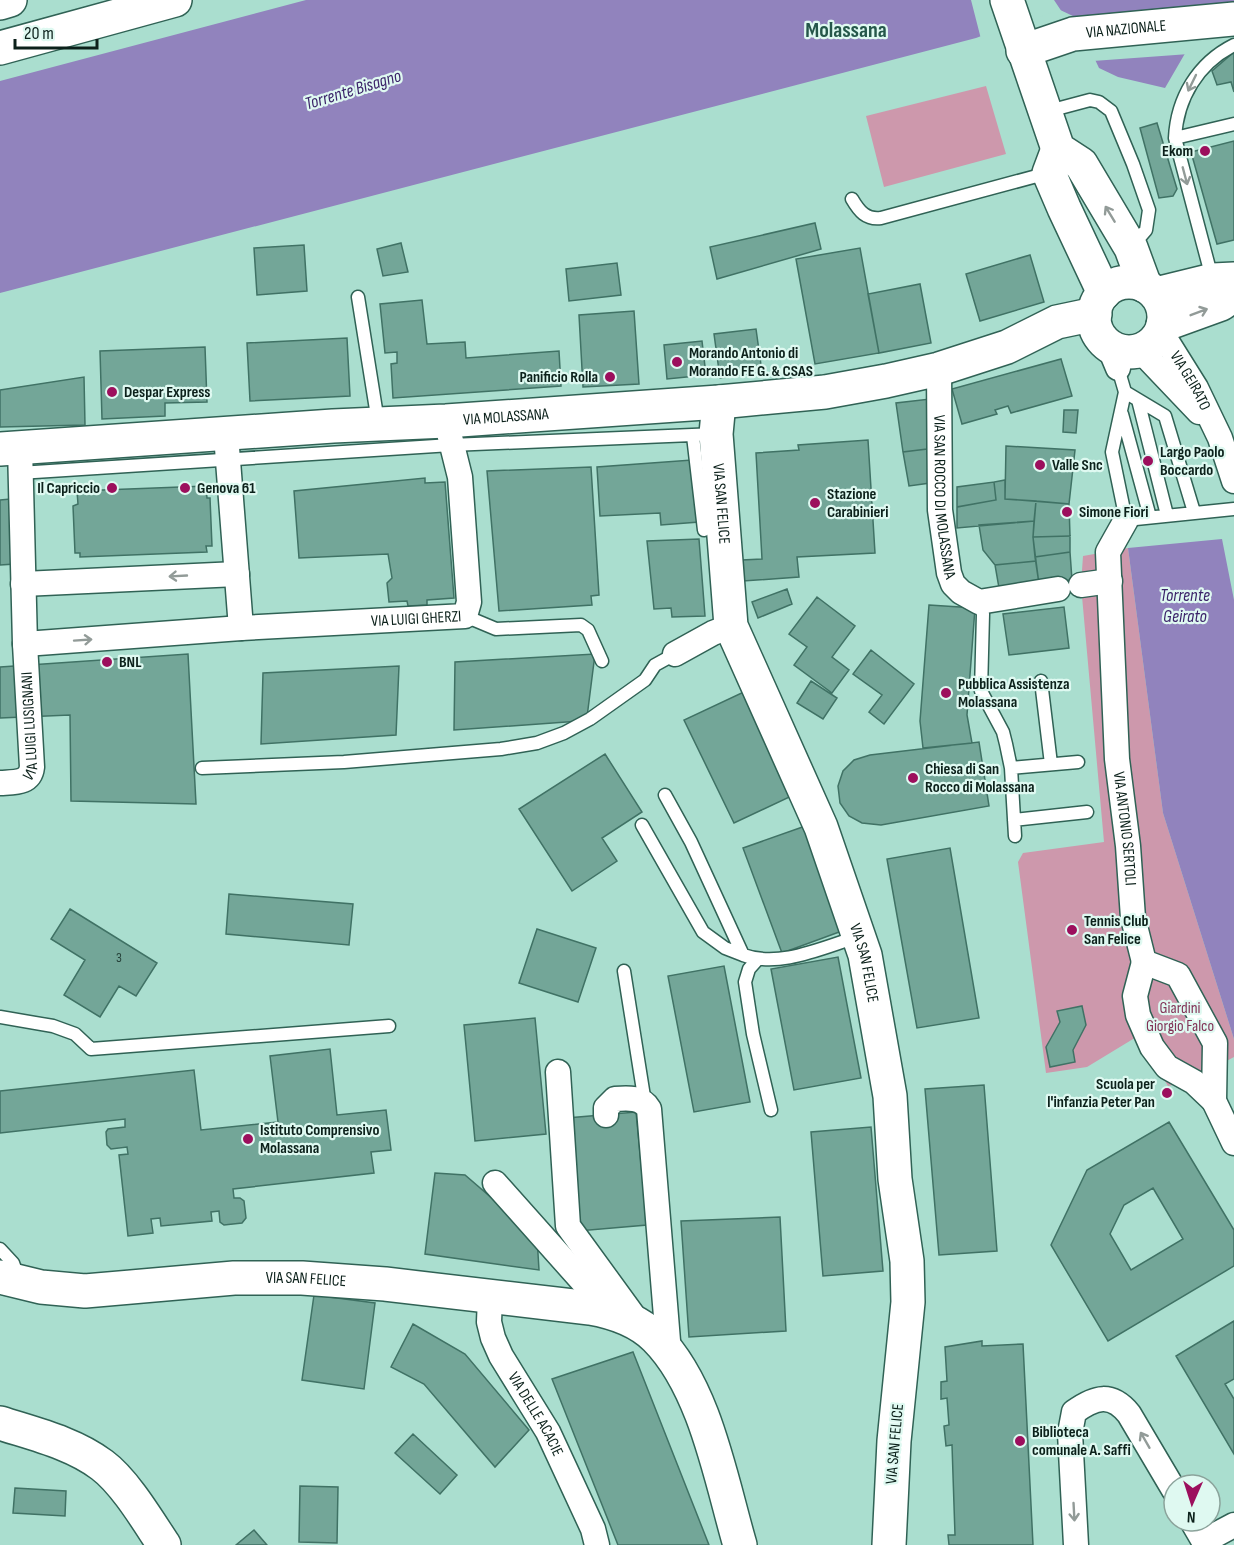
<svg xmlns="http://www.w3.org/2000/svg" width="1234" height="1545" viewBox="0 0 1234 1545" font-family="'Sofia Sans Condensed',sans-serif">
  <style>
    .green { fill: #cd98ac }
    .water { fill: #9183bd }
    .pier { fill: #aadecf }
    .building { fill: #73a698; stroke: #407265; stroke-width: 1.5; fill-rule: evenodd }
    .lines { fill: none; stroke-linecap: round; stroke-linejoin: round }
    .lane-casing { stroke: #306255; stroke-width: 15 }
    .street-casing { stroke: #306255; stroke-width: 27 }
    .secondary-casing { stroke: #306255; stroke-width: 36 }
    .primary-casing { stroke: #306255; stroke-width: 36 }
    .lane { stroke: #fff; stroke-width: 12 }
    .street { stroke: #fff; stroke-width: 24 }
    .secondary { stroke: #fff; stroke-width: 33 }
    .primary { stroke: #fff; stroke-width: 33 }
    .oneway { stroke: #929b98 }
    .poi-dot { fill: #9c0f5d; stroke: #dff9f1; stroke-width: 2 }
    .labels { text-anchor: middle; dominant-baseline: central; stroke-width: 4.5; stroke-linejoin: round; paint-order: stroke }
    .number-label { font-size: 14px; fill: #26423a }
    .street-label { font-size: 16px; fill: #0c211b; stroke: #dff9f1 }
    .poi-label { font-size: 16px; font-weight: bold; fill: #0c211b; stroke: #dff9f1; text-anchor: start }
    .park-label { font-size: 16px; fill: #823256; stroke: #dff9f1 }
    .water-label { font-size: 18px; font-style: italic; fill: #3b2369; stroke: #dff9f1 }
    .district-label { font-size: 22px; font-weight: bold; fill: #25574a; stroke: #dff9f1 }
  </style>
  <rect width="100%" height="100%" fill="#aadecf"/>
  <path class="green" d="M986,86L1006,154L884,187L866,116Z
    M1128,548L1163,813L1234,1039V1057L1187,1082L1168,1086L1138,1036L1087,1067L1046,1073L1018,862L1023,853L1104,842L1081,585L1083,556Z"/>
  <path class="water" d="M306,0H1234V4L1209,12L1165,88L1118,77L1099,68L1075,17L1056,8L976,38L0,293V81Z
    M1222,539L1234,600V1039L1163,813L1128,548Z"/>
  <path class="pier" d="M971,0H1054L1064,15L1056,11L981,39Z
    M1212,15L1189,54L1093,61L1074,22Z"/>
  <path class="building" d="M1234,52V92L1231,82L1217,85L1212,71Z
    M1157,123L1177,189L1173,196L1159,198L1140,128Z
    M1234,141V240L1217,244L1191,152Z
    M815,223L821,249L717,279L710,247Z
    M401,243L408,272L383,276L377,249Z
    M304,245L307,291L257,295L254,248Z
    M860,248L879,353L815,364L796,259Z
    M1030,255L1044,302L980,321L966,274Z
    M617,263L621,295L569,301L566,269Z
    M920,284L931,343L879,353L868,294Z
    M422,300L427,344L465,342L466,358L559,351L561,386L393,398L391,364L397,363V352L385,353L380,304Z
    M634,311L639,384L583,387L579,315Z
    M756,329L762,372L720,378L714,334Z
    M347,338L350,396L250,401L247,343Z
    M702,341L706,375L667,379L664,345Z
    M205,347L207,402L165,403V416L102,419L100,351Z
    M1061,359L1072,396L1011,413L1008,406L995,410L997,414L962,424L952,389Z
    M84,377L85,425L0,427V390Z
    M930,399L927,449L903,452L896,403Z
    M1064,410H1078L1076,433L1063,432Z
    M868,440L875,553L797,557L799,577L743,581L742,560L762,559L756,453L799,450L798,445Z
    M1006,446L1075,450L1069,504L1005,499Z
    M927,449L930,483L909,486L903,452Z
    M692,460L699,522L661,525L660,513L600,516L597,467Z
    M591,467L599,595L591,596L592,605L499,611L487,471Z
    M425,478V483L445,482L454,598L427,600V605L408,606L407,601L389,602L387,583L392,578L388,554L299,558L294,491Z
    M1005,480V499L1036,501L1034,521L957,528V507L996,500L994,482Z
    M994,482L996,500L957,507V487Z
    M206,486L207,498H210L212,546H206L207,552L80,557V553H75L73,506L78,504L77,491Z
    M10,499L15,564L0,565V500Z
    M1036,501L1069,504L1070,536L1033,537Z
    M1034,521L1033,537L1036,561L995,565L983,550L979,525Z
    M1070,536V552L1035,557L1033,537Z
    M699,539L705,616L672,617L671,608L654,609L647,541Z
    M1070,552L1072,580L1039,584L1035,557Z
    M1036,561L1039,584L999,588L995,565Z
    M787,589L792,604L758,618L752,602Z
    M817,597L855,626L832,657L849,670L832,693L794,665L807,647L789,634Z
    M929,605L975,608L967,715L972,743L923,748L920,721Z
    M1064,607L1069,648L1009,655L1003,614Z
    M871,650L914,684L884,724L869,712L882,695L853,674Z
    M188,654L196,804L71,801L70,715L0,718V667Z
    M595,654L587,717L580,721L454,730L455,662Z
    M399,666L396,735L261,744L263,673Z
    M811,681L837,698L823,719L797,703Z
    M748,690L798,793L734,823L684,720Z
    M979,742L989,806L881,825L862,823L849,816L840,803L838,786L843,771L854,760L870,755Z
    M605,754L642,812L602,838L617,861L572,891L519,809Z
    M811,824L850,928L782,953L743,848Z
    M950,848L979,1018L917,1028L887,859Z
    M229,894L353,904L349,945L226,934Z
    M70,909L157,963L136,996L119,986L100,1017L64,995L85,960L51,939Z
    M537,929L596,948L578,1002L519,983Z
    M838,957L861,1078L794,1090L771,969Z
    M724,966L750,1102L694,1112L668,976Z
    M1082,1006L1086,1025L1073,1050L1075,1062L1050,1067L1046,1047L1060,1022L1057,1011Z
    M535,1018L546,1134L475,1141L464,1025Z
    M330,1049L337,1115L386,1110L391,1150L371,1152L374,1173L233,1189L234,1198H240L244,1201L246,1218L242,1223L224,1225L220,1222L219,1211L211,1212L212,1221L161,1226L160,1218L151,1219L153,1233L128,1236L119,1155L128,1154L127,1147L111,1149L107,1145L106,1132L108,1129L125,1127V1119L0,1133V1091L194,1070L201,1130L278,1122L270,1056Z
    M984,1085L997,1251L939,1255L925,1089Z
    M636,1112L647,1225L578,1231L567,1118Z
    M1169,1122L1234,1230V1266L1108,1341L1051,1245L1087,1170ZM1153,1188L1183,1239L1131,1270L1110,1234L1124,1205Z
    M871,1127L883,1271L823,1276L811,1132Z
    M435,1173L465,1175L537,1237L539,1270L425,1254Z
    M780,1217L786,1331L689,1337L681,1221Z
    M314,1295L375,1303L364,1389L302,1380Z
    M1234,1321V1379L1225,1384L1234,1399V1454L1176,1356Z
    M413,1324L465,1354L529,1430L495,1467L424,1384L391,1367Z
    M982,1341V1346L1023,1344L1033,1545H949L948,1535H955L952,1445L946,1446L944,1426L949,1425L947,1398L941,1399V1382L947,1381L945,1347Z
    M633,1352L709,1545H618L552,1379Z
    M413,1434L457,1475L440,1494L395,1453Z
    M300,1486L338,1487L337,1543L299,1542Z
    M15,1488L66,1491L65,1516L13,1513Z
    M254,1530L267,1545H236Z"/>
  <g class="lines">
    <defs>
      <path id="lane" d="M1045,112L1090,100L1099,102L1111,111L1133,164L1149,210L1146,230L1133,245
        M1175,138C1177,98 1198,63 1234,45
        M852,199C859,211 866,220 881,218L1048,173
        M1212,278L1175,138L1234,124
        M358,297L378,422
        M1118,368L1125,392L1112,452L1126,520L1234,509
        M1125,392L1165,416L1194,512
        M1138,400L1167,515
        M1122,414L1150,517
        M693,436L704,530
        M19,473L451,445L716,434
        M979,602L983,614L981,691L1003,732L1006,744L1011,768L1015,836
        M465,616L496,629L581,625L588,630L602,661
        M1041,681L1051,764
        M202,768L344,762L501,749L537,743L564,733L590,719L645,680L655,665L675,654
        M1011,768L1078,762
        M665,795L691,842L743,955C780,968 821,948 857,937
        M1014,820L1087,812
        M642,825L703,932L725,948L743,955
        M757,960L749,969L745,982L753,1034L771,1110
        M624,971L645,1103
        M0,1017L53,1026L75,1034L91,1049L389,1026
        M0,1249L13,1263L18,1277"/>
      <g id="street">
        <path id="s1" d="M1161,332L1196,388L1220,438L1234,481"/>
        <path d="M1108,344L1118,368"/>
        <path d="M1140,350L1199,412"/>
        <path id="s2" d="M939,369L940,510L949,573L953,584L961,592L979,602L1058,589"/>
        <path d="M226,435L241,628"/>
        <path id="s3" d="M1126,520L1108,552L1117,759L1128,846L1133,918L1144,962L1178,975L1215,1043L1214,1101L1234,1143"/>
        <path d="M23,584L237,574"/>
        <path d="M1081,585L1110,581"/>
        <path id="s4" d="M25,644L241,628L465,616L469,602L460,477L446,421"/>
        <path d="M675,654L713,633L731,626"/>
        <path id="s5" d="M0,783C14,782 30,784 32,767L25,644L20,447"/>
        <path d="M1144,962L1135,996L1138,1015L1152,1047L1167,1067L1194,1082L1214,1101"/>
        <path d="M558,1072L568,1226L640,1325"/>
        <path d="M606,1115V1108L615,1099C628,1098 642,1097 649,1109L669,1353"/>
        <path d="M495,1183L610,1312"/>
        <path id="s6" d="M490,1297L489,1322L493,1338L501,1356L548,1432L593,1529L597,1545"/>
        <path d="M1192,1521L1206,1545"/>
        <path d="M1204,1541L1234,1525"/>
        <path d="M1076,1545L1070,1433L1074,1412C1095,1397 1111,1392 1129,1414L1174,1490"/>
      </g>
      <g id="secondary">
        <path d="M1007,0L1058,149L1081,164L1131,248L1145,286"/>
        <path id="s7" d="M1023,51L1073,34L1234,19"/>
        <path d="M1058,149L1049,173L1064,208L1104,293"/>
        <circle cx="1129" cy="317" r="35"/>
        <path d="M1156,294L1213,280L1234,279"/>
        <path d="M1163,325L1221,304L1234,295"/>
        <path id="s8" d="M719,402L716,434L731,626L821,827L865,955L890,1096L895,1179L907,1261L908,1302L894,1441L889,1545"/>
        <path id="s9" d="M0,449L333,426L446,421L719,402L825,392L886,381L939,369L1007,347L1057,322L1095,314"/>
        <path id="s10" d="M0,1277L41,1287L85,1291L234,1278H302L385,1284L590,1308C613,1312 639,1321 656,1338C705,1387 721,1480 740,1545"/>
        <path d="M0,1423C34,1434 73,1443 102,1465C125,1482 148,1521 164,1545"/>
      </g>
      <path id="primary" d="M0,3L10,0
        M0,48L175,0"/>
    </defs>
    <use href="#lane" class="lane-casing"/>
    <use href="#street" class="street-casing"/>
    <use href="#secondary" class="secondary-casing"/>
    <use href="#primary" class="primary-casing"/>
    <use href="#lane" class="lane"/>
    <use href="#street" class="street"/>
    <use href="#secondary" class="secondary"/>
    <use href="#primary" class="primary"/>
  </g>
  <defs><path id="oneway-shaft" d="M-6 0H5M1.5-3L5.5 0L1.5 3" fill="none" stroke-width="1.6" stroke-linecap="round" stroke-linejoin="round" transform="scale(1.5)"/></defs>
  <g class="oneway">
    <use href="#oneway-shaft" transform="translate(1192 83) rotate(116)"/>
    <use href="#oneway-shaft" transform="translate(1185 176) rotate(75)"/>
    <use href="#oneway-shaft" transform="translate(1110 214) rotate(-121)"/>
    <use href="#oneway-shaft" transform="translate(1199 312) rotate(-21)"/>
    <use href="#oneway-shaft" transform="translate(178 576) rotate(177)"/>
    <use href="#oneway-shaft" transform="translate(83 640) rotate(-4)"/>
    <use href="#oneway-shaft" transform="translate(1145 1440) rotate(-120)"/>
    <use href="#oneway-shaft" transform="translate(1074 1512) rotate(87)"/>
  </g>
  <g class="poi-dot">
    <circle cx="1205" cy="151" r="6"/>
    <circle cx="677" cy="362" r="6"/>
    <circle cx="610" cy="377" r="6"/>
    <circle cx="112" cy="392" r="6"/>
    <circle cx="1148" cy="461" r="6"/>
    <circle cx="1040" cy="465" r="6"/>
    <circle cx="112" cy="488" r="6"/>
    <circle cx="185" cy="488" r="6"/>
    <circle cx="815" cy="503" r="6"/>
    <circle cx="1067" cy="512" r="6"/>
    <circle cx="107" cy="662" r="6"/>
    <circle cx="946" cy="693" r="6"/>
    <circle cx="913" cy="778" r="6"/>
    <circle cx="1072" cy="930" r="6"/>
    <circle cx="1167" cy="1093" r="6"/>
    <circle cx="248" cy="1139" r="6"/>
    <circle cx="1020" cy="1441" r="6"/>
  </g>
  <g class="labels">
    <g class="number-label">
      <text x="119" y="957">3</text>
    </g>
    <g class="street-label">
      <text stroke="none"><textPath href="#s7" startOffset="106">VIA NAZIONALE</textPath></text>
      <text stroke="none"><textPath href="#s1" startOffset="57">VIA GEIRATO</textPath></text>
      <text stroke="none"><textPath href="#s9" startOffset="507">VIA MOLASSANA</textPath></text>
      <text stroke="none"><textPath href="#s2" startOffset="128">VIA SAN ROCCO DI MOLASSANA</textPath></text>
      <text stroke="none"><textPath href="#s8" startOffset="102">VIA SAN FELICE</textPath></text>
      <text stroke="none"><textPath href="#s4" startOffset="392">VIA LUIGI GHERZI</textPath></text>
      <text stroke="none"><textPath href="#s5" startOffset="81">VIA LUIGI LUSIGNANI</textPath></text>
      <text stroke="none"><textPath href="#s3" startOffset="314">VIA ANTONIO SERTOLI</textPath></text>
      <text stroke="none"><textPath href="#s8" startOffset="588">VIA SAN FELICE</textPath></text>
      <text stroke="none"><textPath href="#s10" startOffset="308">VIA SAN FELICE</textPath></text>
      <text stroke="none"><textPath href="#s6" startOffset="129">VIA DELLE ACACIE</textPath></text>
      <text transform="translate(895 1444) rotate(-85)">VIA SAN FELICE</text>
    </g>
    <g class="poi-label">
      <text x="1193" y="151" text-anchor="end">Ekom</text>
      <text x="689" y="353">Morando Antonio di<tspan x="689" dy="18">Morando FE G. &amp; CSAS</tspan></text>
      <text x="598" y="377" text-anchor="end">Panificio Rolla</text>
      <text x="124" y="392">Despar Express</text>
      <text x="1160" y="452">Largo Paolo<tspan x="1160" dy="18">Boccardo</tspan></text>
      <text x="1052" y="465">Valle Snc</text>
      <text x="100" y="488" text-anchor="end">Il Capriccio</text>
      <text x="197" y="488">Genova 61</text>
      <text x="827" y="494">Stazione<tspan x="827" dy="18">Carabinieri</tspan></text>
      <text x="1079" y="512">Simone Fiori</text>
      <text x="119" y="662">BNL</text>
      <text x="958" y="684">Pubblica Assistenza<tspan x="958" dy="18">Molassana</tspan></text>
      <text x="925" y="769">Chiesa di San<tspan x="925" dy="18">Rocco di Molassana</tspan></text>
      <text x="1084" y="921">Tennis Club<tspan x="1084" dy="18">San Felice</tspan></text>
      <text x="1155" y="1084" text-anchor="end">Scuola per<tspan x="1155" dy="18">l'infanzia Peter Pan</tspan></text>
      <text x="260" y="1130">Istituto Comprensivo<tspan x="260" dy="18">Molassana</tspan></text>
      <text x="1032" y="1432">Biblioteca<tspan x="1032" dy="18">comunale A. Saffi</tspan></text>
    </g>
    <g class="park-label">
      <text x="1180" y="1008">Giardini<tspan x="1180" dy="18">Giorgio Falco</tspan></text>
    </g>
    <g class="water-label">
      <text transform="translate(353 90) rotate(-17)">Torrente Bisagno</text>
      <text x="1185" y="595">Torrente<tspan x="1185" dy="21">Geirato</tspan></text>
    </g>
    <g class="district-label">
      <text x="846" y="30">Molassana</text>
    </g>
  </g>
  <g transform="translate(1192 1503) rotate(183)"><circle r="28" fill="#dff9f1" stroke="#8ba39b" stroke-width="1.5"/>
  <path d="M0-4.5L10 22L0 15L-10 22Z" fill="#9c0f5d"/>
  <text y="-9" font-size="16" font-weight="bold" text-anchor="middle" fill="#0c211b">N</text>
  </g>
  <path d="M15 39v9h82v-9" fill="none" stroke="#0c211b" stroke-width="3"/>
  <text x="24" y="39" font-size="18" fill="#0c211b" stroke="#dff9f1" stroke-width="4.5" paint-order="stroke">20 m</text>
</svg>
